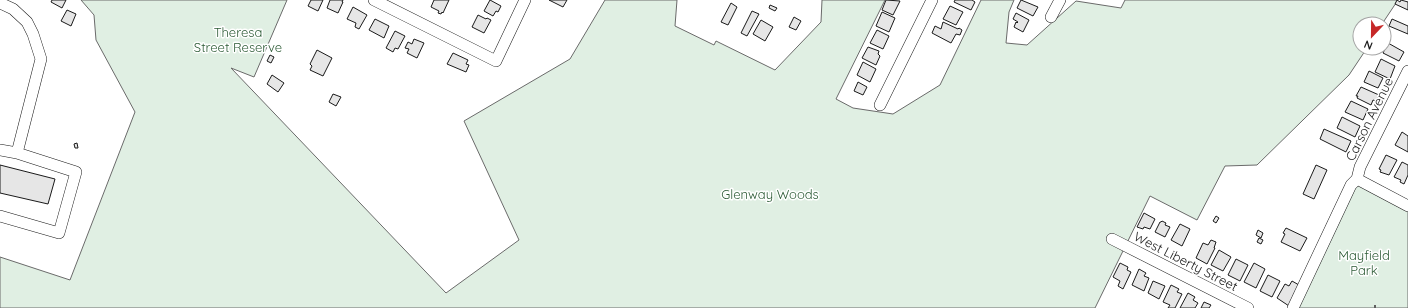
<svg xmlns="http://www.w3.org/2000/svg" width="1408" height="308" viewBox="0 0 1408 308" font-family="Quicksand,sans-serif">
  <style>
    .green { fill: #e0efe3; stroke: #6a6a6a }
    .building { fill: #e6e6e6; stroke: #1a1a1a }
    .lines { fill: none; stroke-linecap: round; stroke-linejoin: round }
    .minor-casing { stroke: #1a1a1a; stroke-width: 12 }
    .path { stroke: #5f5f5f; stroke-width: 2; stroke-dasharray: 3 2; stroke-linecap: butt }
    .minor { stroke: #fff; stroke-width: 11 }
    .labels { text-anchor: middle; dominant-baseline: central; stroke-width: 3; stroke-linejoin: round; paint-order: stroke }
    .park-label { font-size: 13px; fill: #2b5a34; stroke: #fff }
    .street-label { font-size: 13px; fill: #1a1a1a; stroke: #fff }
  </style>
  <rect width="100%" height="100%" fill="#fff"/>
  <path class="green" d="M81,0H287L254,77L231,68L446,293L519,240L464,121L570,59L605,0H677L675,26L714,45L716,41L775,70L821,22L822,0H885L836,99L853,108L893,114L940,85L981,0H1014L1009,12L1006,43L1027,45L1076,1L1121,8L1125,0H1398L1382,24H1360V48H1367L1349,75L1257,165L1225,166L1197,220L1150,196L1095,308H0V257L70,280L135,112L96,40L94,15Z
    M1357,179L1408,206V308H1293Z"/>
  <path class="building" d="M52,0H66L62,8L51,2Z
    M311,0H323L318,11L308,6Z
    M330,0H343L342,2H343L338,13L327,8Z
    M434,0H449L443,13L442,12L441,14L438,13L439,11L431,7Z
    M490,0L501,6L498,12L496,11L493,16L484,11Z
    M549,0H567L563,7Z
    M886,0L900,1L893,15L882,10Z
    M955,0H972L975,2L971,10L954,2Z
    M1021,0L1038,7L1033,16L1017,8Z
    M1397,0L1400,2L1401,0L1408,2V10L1395,4Z
    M731,3L737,7L728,25L721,22Z
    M770,5L777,8L775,11L769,8Z
    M950,6L963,12L956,25L943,19Z
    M353,7L367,15L359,29L355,27L356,23L347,19Z
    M67,10L76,14L71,26L61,21Z
    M752,11L759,14L747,36L741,33Z
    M882,12L895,18L889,32L876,26Z
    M1016,13L1029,20L1023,32L1014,27L1016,22L1017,23L1018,22L1013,19Z
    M478,15L486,19L487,18L491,20L484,33L472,27Z
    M794,17L801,21L796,30L789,27Z
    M375,19L389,26L384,38L369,30Z
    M1392,19L1408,26V34L1389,26Z
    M761,20L773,27L765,41L753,34Z
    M1376,20L1384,24H1374Z
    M943,22L958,29L959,28L962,30L960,35L956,34L951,43L932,33L935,26L941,29Z
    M877,30L889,36L883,49L870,43Z
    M395,31L405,36L398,49L395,48L393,52L386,48Z
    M414,39L424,43L417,58L407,53L409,49L405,48L408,42L412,44Z
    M1388,43L1404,52L1399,61L1383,53Z
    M868,47L879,51L878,54L880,56L876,65L862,58Z
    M1360,48H1369L1367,52Z
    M317,50L332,58L323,76L310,70L312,66L310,64Z
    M453,53L468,60L466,64L469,65L466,72L447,64Z
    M270,55L274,57L271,63L267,61Z
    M1381,59L1395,66L1390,79L1375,72Z
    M863,62L876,69L870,82L857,75Z
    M1369,71L1383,78L1378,88L1364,82Z
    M272,75L284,83L278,92L267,84Z
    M858,82L867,87L863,95L854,91Z
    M1361,87L1379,95L1376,101L1373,100L1371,105L1357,98L1358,96H1356Z
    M333,94L341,97L336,106L329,102Z
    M1351,101L1368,109L1363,120L1345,112Z
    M1342,117L1360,126L1355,137L1337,128Z
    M1324,129L1351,141L1346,152L1320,139Z
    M1402,132L1408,136V152L1395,145Z
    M77,143L78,148H75L74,144Z
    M1386,155L1397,160L1389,175L1380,172L1381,170L1379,169Z
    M1402,162L1408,165V175L1404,184L1400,182L1401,180L1394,177Z
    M0,165L55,179L48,204L0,193Z
    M1316,165L1327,170L1314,199L1303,194Z
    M1144,213L1155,219L1150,229L1144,227L1143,229L1137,227Z
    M1216,216L1219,218L1216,223L1213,221Z
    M1162,221L1166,223L1165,225L1170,227L1165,237L1155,232L1160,222H1161Z
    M1180,224L1190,229L1182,246L1171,240Z
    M1286,228L1307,238L1300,251L1281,242L1285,234L1283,233Z
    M1258,230L1263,233L1261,238L1256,235Z
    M1259,238L1263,240L1261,244L1257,242Z
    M1211,240L1216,242L1214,248H1215L1207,264L1196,258L1203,243L1208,245Z
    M1219,250L1231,257L1223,271L1211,265Z
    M1236,259L1248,265L1240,281L1228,275Z
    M1120,263L1128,267L1127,270L1131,272L1123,289L1118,286L1120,281L1113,277Z
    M1254,263L1265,269L1256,288L1244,282Z
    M1139,269L1146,273L1144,276L1149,278L1144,291L1132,285Z
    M1268,275L1280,281L1272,297L1260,291Z
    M1153,281L1165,286L1159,299L1148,293Z
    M1292,281L1299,285L1289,306L1277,298L1285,284L1289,286Z
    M1171,285L1179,289L1177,292L1182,294L1175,308H1168L1170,305L1163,302Z
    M1188,293L1195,297L1193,300L1198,303L1195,308H1180Z
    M1204,302L1211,305L1209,308H1201Z"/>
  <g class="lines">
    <defs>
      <path id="minor" d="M374,0L496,61L525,0
        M0,3L13,9L27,22L33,34L41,59L17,153L0,150
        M1051,17L1060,0
        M880,105L932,0
        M1357,179L1408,206
        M0,216L59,233L76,172L17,153
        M1112,239L1248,308
        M1293,308L1351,185L1357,179L1360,167L1408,71"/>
    </defs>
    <use href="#minor" class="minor-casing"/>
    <path class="path" d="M1375,305V308"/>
    <use href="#minor" class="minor"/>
  </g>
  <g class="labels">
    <g class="park-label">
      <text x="238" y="32">Theresa<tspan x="238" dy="15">Street Reserve</tspan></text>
      <text x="770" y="194">Glenway Woods</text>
      <text x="1364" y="255">Mayfield<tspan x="1364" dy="15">Park</tspan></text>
    </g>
    <g class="street-label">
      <text transform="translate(1369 119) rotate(-64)">Carson Avenue</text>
      <text transform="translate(1186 261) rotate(27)">West Liberty Street</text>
    </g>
  </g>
  <g transform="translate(1372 36) rotate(202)"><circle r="19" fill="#ffffff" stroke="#a3a3a3"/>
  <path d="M0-3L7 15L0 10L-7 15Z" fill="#c62828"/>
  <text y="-6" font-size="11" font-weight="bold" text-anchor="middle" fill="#1a1a1a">N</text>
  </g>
</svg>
